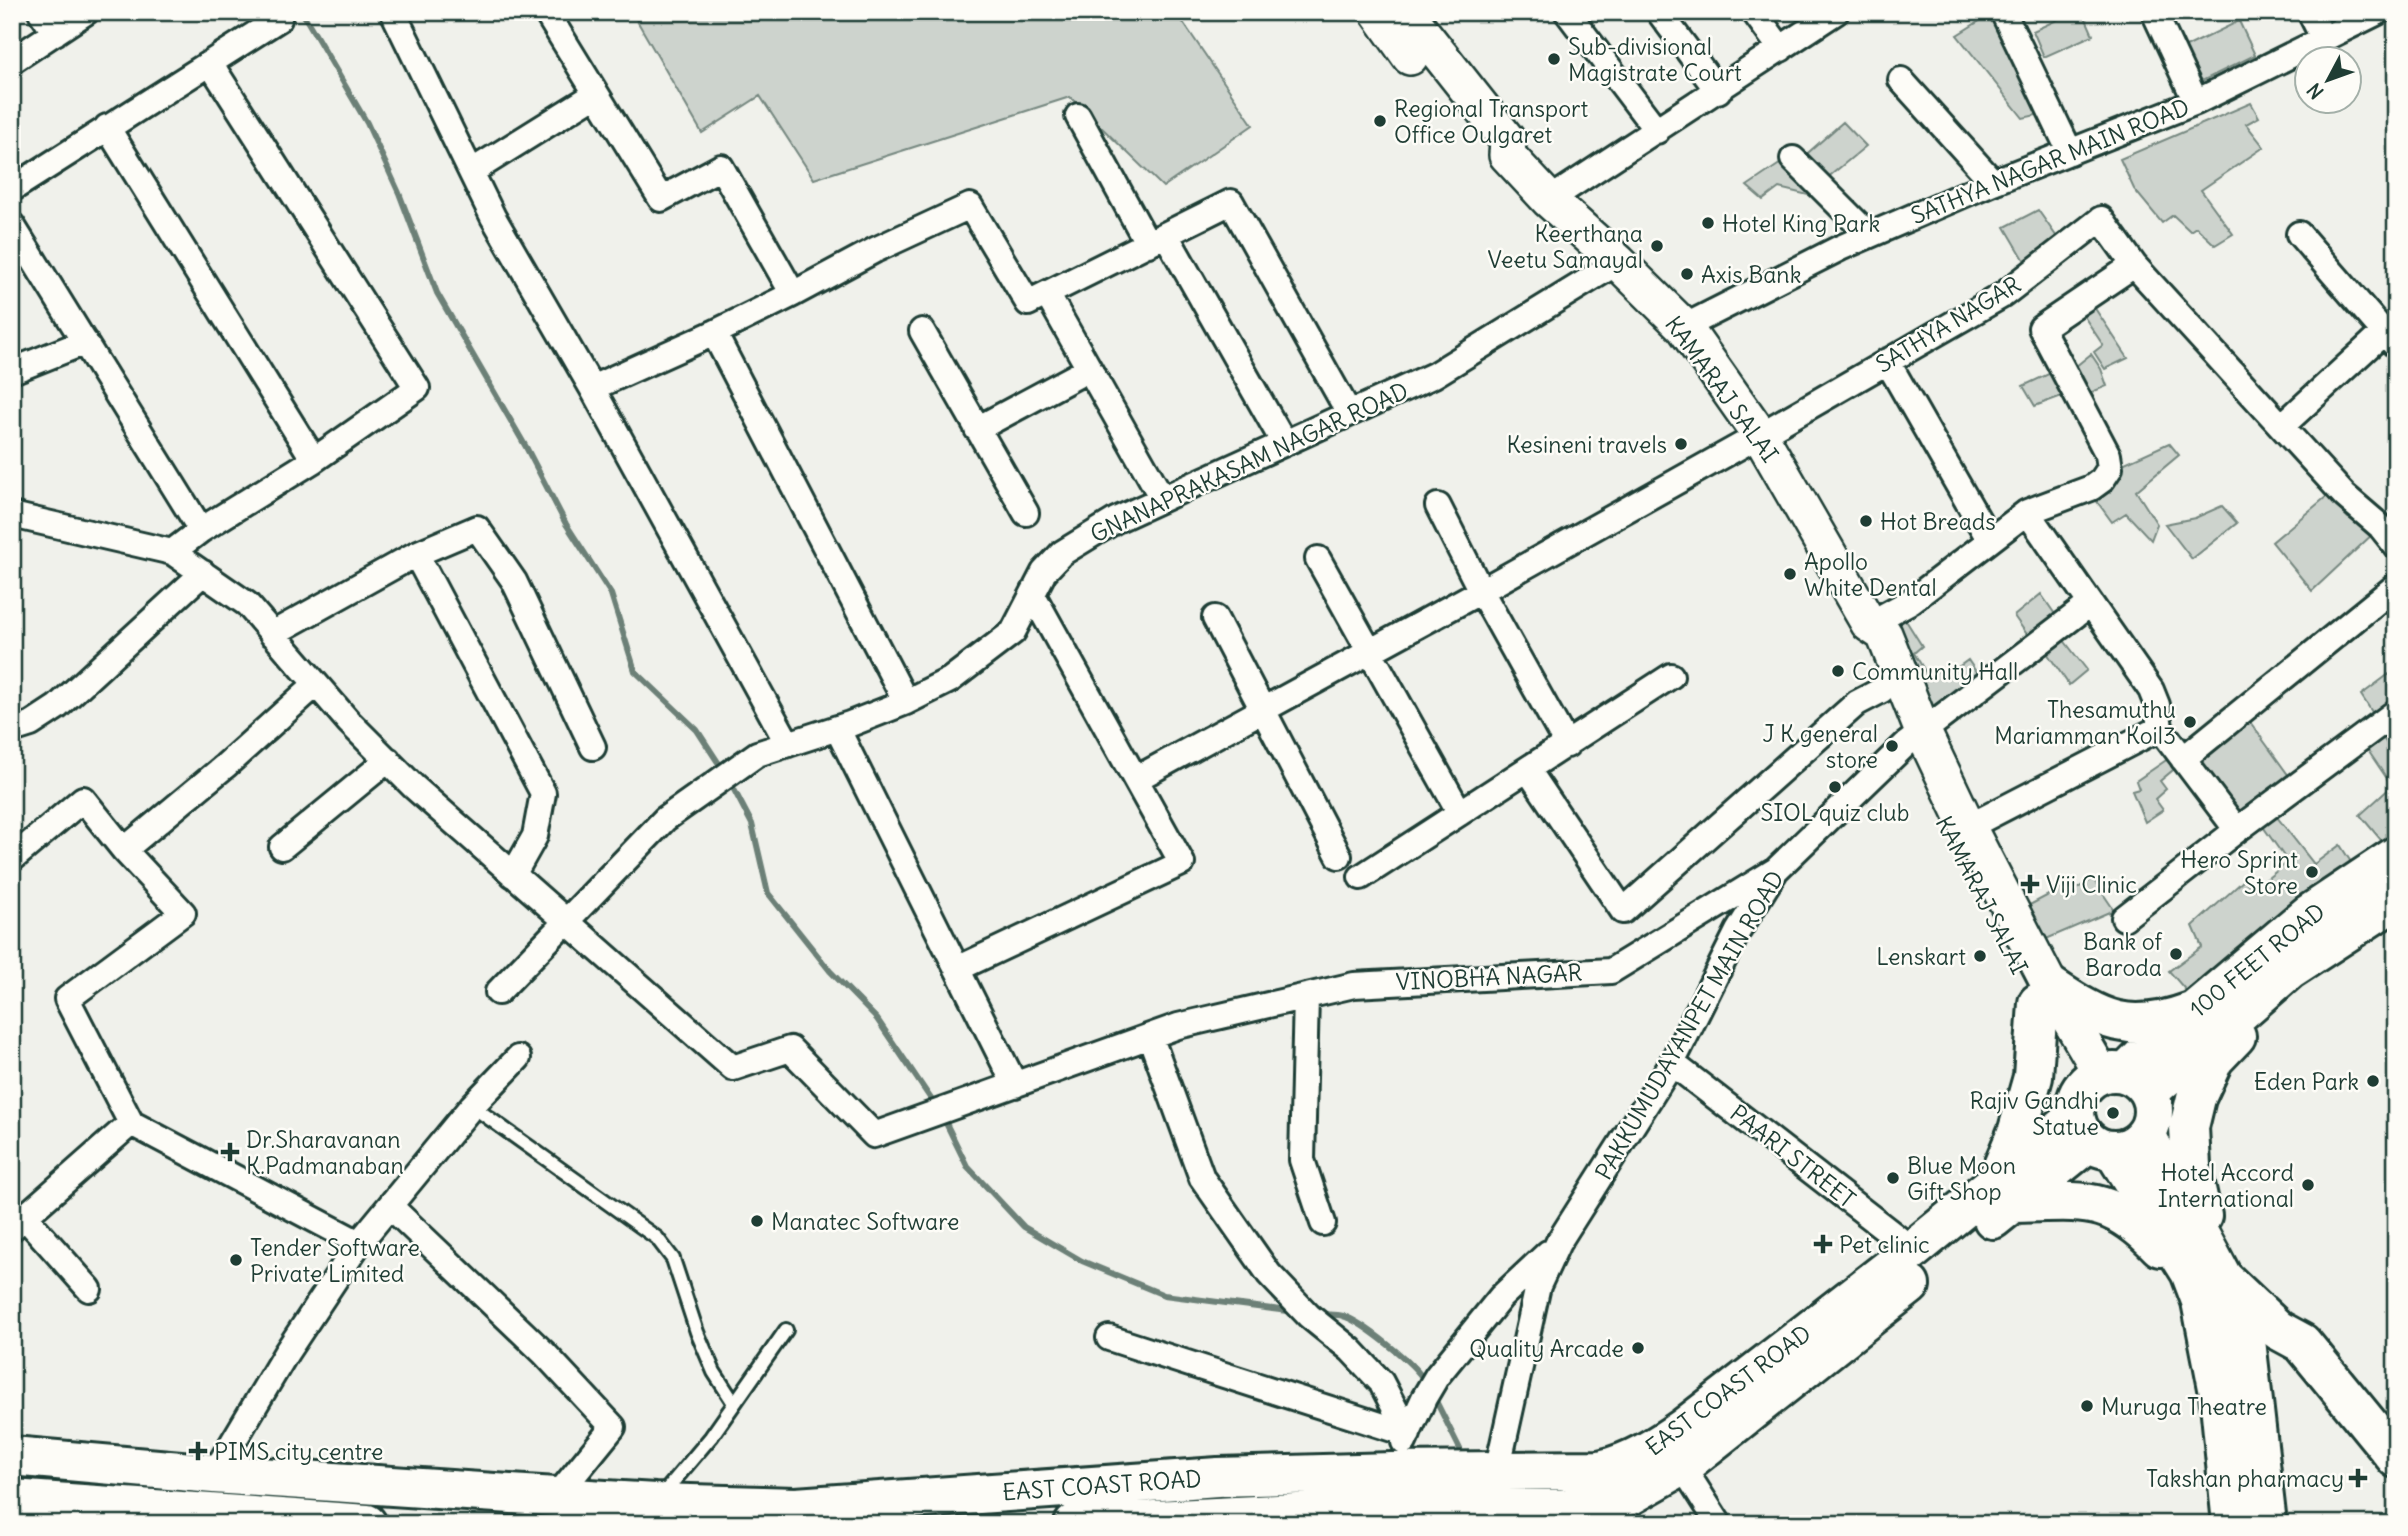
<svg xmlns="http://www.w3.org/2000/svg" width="2408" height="1536" viewBox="0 0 2408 1536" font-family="Delius,sans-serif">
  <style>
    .green { fill: #cdd3cd; stroke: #768880; stroke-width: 2 }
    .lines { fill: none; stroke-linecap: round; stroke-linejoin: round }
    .stream { stroke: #6c8077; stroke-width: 6 }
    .service-casing { stroke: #1f3d34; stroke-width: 18 }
    .minor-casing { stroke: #1f3d34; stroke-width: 30 }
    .secondary-casing { stroke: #1f3d34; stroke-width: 40 }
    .primary-casing { stroke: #1f3d34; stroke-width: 44 }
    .trunk-casing { stroke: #1f3d34; stroke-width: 44 }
    .service { stroke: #fdfcf7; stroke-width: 12 }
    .minor { stroke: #fdfcf7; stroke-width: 24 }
    .secondary { stroke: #fdfcf7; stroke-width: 35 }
    .primary { stroke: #fdfcf7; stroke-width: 38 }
    .trunk { stroke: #fdfcf7; stroke-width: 38 }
    .poi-dot { fill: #1f3d34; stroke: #fdfcf7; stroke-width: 2.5 }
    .labels { text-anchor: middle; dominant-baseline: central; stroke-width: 5; stroke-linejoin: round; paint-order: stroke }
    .poi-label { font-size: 23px; fill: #1f3d34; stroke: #fdfcf7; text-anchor: start }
    .street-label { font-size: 23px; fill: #1f3d34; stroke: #fdfcf7 }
  </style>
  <rect width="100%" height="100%" fill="#f0f1eb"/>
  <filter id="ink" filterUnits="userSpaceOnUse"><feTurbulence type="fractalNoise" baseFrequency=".0143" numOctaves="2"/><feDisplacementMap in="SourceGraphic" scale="14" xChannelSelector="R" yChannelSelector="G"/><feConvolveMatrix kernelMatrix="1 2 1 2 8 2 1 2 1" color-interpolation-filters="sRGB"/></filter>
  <g filter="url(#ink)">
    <path class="green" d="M632,12H1176L1253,125L1163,187L1070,97L814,179L760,96L702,133Z
      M1994,12L2045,113L2023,118L1957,35Z
      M2074,12H2083L2093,35L2044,57L2033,31Z
      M2239,21L2255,55L2202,81L2184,48Z
      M2251,103L2259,117L2246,124L2264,147L2201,190L2233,234L2215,245L2196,227L2190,231L2173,215L2162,223L2134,189L2120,159Z
      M1843,122L1866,146L1826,179L1800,160Z
      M1787,159L1825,199L1779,188L1763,200L1747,186Z
      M2038,210L2061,243L2028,266L2005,227Z
      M2092,304L2128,358L2105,369L2094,352L2103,345L2081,312Z
      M2091,354L2101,369L2107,386L2082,396L2070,371Z
      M2057,370L2070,393L2035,406L2023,386Z
      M2169,443L2179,455L2136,491L2157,524L2151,540L2126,513L2112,522L2093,496L2118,466Z
      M2327,496L2348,518L2376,531L2312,591L2272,542Z
      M2222,506L2237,523L2192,559L2165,524L2195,518Z
      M2041,594L2059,620L2031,640L2014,616Z
      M1900,611L1922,646L1914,653L1928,676L1938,670L1943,678L1968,660L1983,682L1928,723L1885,620Z
      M2059,634L2087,670L2069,685L2043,647Z
      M2389,674L2396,681V703L2376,718L2361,695Z
      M2245,715L2294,783L2241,822L2192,758Z
      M2380,734L2396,756V849L2391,852L2360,815L2392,786L2365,746Z
      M2172,756L2179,765L2160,781L2166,789L2155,799L2163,810L2145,822L2132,791L2139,789L2136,781Z
      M2273,812L2314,864L2340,845L2358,873L2196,1002L2169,971L2202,947L2193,926L2244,880L2254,889L2288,862L2259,821Z
      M2093,879L2114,910L2044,940L2024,908L2071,883L2076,889Z"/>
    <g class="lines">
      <path class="stream" d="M302,12L367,123L399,193L437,293L526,447L566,524L611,594L635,671L697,730L723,770
        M729,780L752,824L768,893L830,971L877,1019L935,1105
        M943,1117L967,1166L1024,1227L1082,1261L1164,1295L1296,1312
        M1321,1314C1327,1315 1336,1314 1343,1316C1361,1321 1416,1364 1425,1382
        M1434,1397L1460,1449"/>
      <defs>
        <path id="service" d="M472,1106L657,1238L673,1259L697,1332L714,1372L734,1403
          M662,1495L711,1437L786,1330"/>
        <path id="minor" d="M41,12L55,33
          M393,12L493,217L592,388L788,744
          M546,12L661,199L721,167L793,294L875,250L970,206L1028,303L1231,202L1349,413
          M1567,12L1657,131
          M1659,12L1718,91
          M1754,12L1781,49
          M2003,12L2070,152
          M2154,12L2196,102
          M2310,12L2324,40
          M12,61L86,12
          M1901,80L1993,182
          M1078,116L1148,244
          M107,127L314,460
          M1793,159L1869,235
          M471,172L596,94
          M12,189L279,19L276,12
          M1549,200L1836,12
          M12,225L201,530
          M2299,234L2396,346
          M1166,235L1284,443
          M1047,294L1162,498
          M1684,327L1840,248L1993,182L2196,102L2378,12
          M922,331L1026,513
          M714,333L906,702
          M1887,361L1989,539
          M12,371L85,342
          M592,388L714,333L793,294
          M2282,426L2383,333
          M977,429L1089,369
          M1438,506L1481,591L1567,745
          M2027,512L2151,690L2157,705L2160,728L2237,830
          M12,515L172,552L247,604L349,722L414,787L733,1068L790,1049L874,1135L1178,1026L1354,985L1611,971L1776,870
          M172,552L201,530L314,460L417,388L210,63
          M416,554L543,793L535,836L513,875
          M1318,559L1460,813
          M1215,618L1339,856
          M1869,624L1911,601L2027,512L2091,488L2102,480L2110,468L2108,455L2041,328L2134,265
          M272,634L416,554L477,528L514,581L593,747
          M837,728L1015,1085
          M12,730L31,724L57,707L203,573
          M2183,759L2396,586
          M1528,770L1623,911L1857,703L1882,690
          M1136,779L1481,591L1760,435L2003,295L2101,219L2134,265L2345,496L2380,526L2396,546
          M1968,827L2160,728
          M282,847L388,760
          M124,850L225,766L316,684
          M12,859L83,799L124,850L183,913L67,999L131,1123L359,1243
          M1361,877L1671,676
          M2124,918L2237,830L2396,712
          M957,969L1182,863L1033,595
          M498,992L665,819L757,754L850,724L906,702L950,680L1013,632L1044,572L1062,553L1116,520L1434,375L1618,262
          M1306,996L1302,1160L1323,1223
          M1150,1036L1202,1178L1269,1274L1309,1316L1351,1350L1381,1382L1408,1434
          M1672,1063L1913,1250
          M390,1206L544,1353L613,1427L556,1497
          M25,1217L89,1289
          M12,1228L131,1123
          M1109,1338L1408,1434
          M1404,1442L1424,1398L1437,1376L1501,1297L1548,1253
          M1682,1466L1719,1524
          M1497,1471L1538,1286L1558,1243L1672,1063L1738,931L1776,870L1905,745L2090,604
          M214,1474L286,1353L359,1243L472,1106L518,1058"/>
        <path id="secondary" d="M1378,12L1410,57
          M1406,12L1508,141L1507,155L1549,200L1618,262L1684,327L1760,435L1869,624L1884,634L1923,732L1968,827L2050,986L2101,1073"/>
        <path id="primary" d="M2219,1280L2226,1281L2278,1330L2302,1343L2396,1458"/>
        <path id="trunk" d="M2050,986C2102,1021 2129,1035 2191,1012
          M2075 1111a39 39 0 1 1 78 0a39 39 0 1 1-78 0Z
          M2126,1073L2146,1053L2194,1011L2309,914L2396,856
          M2149,1092L2290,969L2396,900
          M2146,1134C2162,1167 2179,1198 2197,1230C2215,1264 2234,1295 2245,1332L2267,1524
          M2113,1150L2190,1272L2201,1301L2219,1393L2232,1524
          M1998,1178L2018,1130L2033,1077L2038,1003
          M2013,1203C2082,1202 2109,1193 2160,1247
          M2202,1216L2191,1166L2189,1127L2196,1098L2214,1059L2236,1036
          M1993,1219L2089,1142
          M12,1456L214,1474L556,1497L655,1503L796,1507L1218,1477L1392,1472L1600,1470C1633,1462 1658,1446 1685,1427L1913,1250L2075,1117
          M12,1499L367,1524
          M1074,1524L1378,1509H1562L1596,1506L1631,1495L1682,1466L1910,1285"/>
      </defs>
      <use href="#service" class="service-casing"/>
      <use href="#minor" class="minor-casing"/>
      <use href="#secondary" class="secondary-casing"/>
      <use href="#primary" class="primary-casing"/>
      <use href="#trunk" class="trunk-casing"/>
      <use href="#service" class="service"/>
      <use href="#minor" class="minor"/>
      <use href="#secondary" class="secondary"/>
      <use href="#primary" class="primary"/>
      <use href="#trunk" class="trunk"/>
    </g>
  </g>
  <g class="poi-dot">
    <circle cx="1554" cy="59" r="7"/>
    <circle cx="1380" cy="121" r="7"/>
    <circle cx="1708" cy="223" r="7"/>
    <circle cx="1657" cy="246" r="7"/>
    <circle cx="1687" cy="274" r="7"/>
    <circle cx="1681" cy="444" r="7"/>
    <circle cx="1866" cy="521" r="7"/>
    <circle cx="1790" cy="574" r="7"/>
    <circle cx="1838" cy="671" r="7"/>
    <circle cx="2190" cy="722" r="7"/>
    <circle cx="1892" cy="746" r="7"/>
    <circle cx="1835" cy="787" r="7"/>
    <circle cx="2312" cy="872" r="7"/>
    <path d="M2026.5 873.5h7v7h7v7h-7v7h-7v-7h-7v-7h7z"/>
    <circle cx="2176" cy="954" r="7"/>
    <circle cx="1980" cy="956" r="7"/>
    <circle cx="2373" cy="1081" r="7"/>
    <circle cx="2113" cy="1113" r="7"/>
    <path d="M226.5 1141.5h7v7h7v7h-7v7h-7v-7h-7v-7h7z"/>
    <circle cx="1893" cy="1178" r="7"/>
    <circle cx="2308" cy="1185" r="7"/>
    <circle cx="757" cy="1221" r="7"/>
    <path d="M1819.5 1233.5h7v7h7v7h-7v7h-7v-7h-7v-7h7z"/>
    <circle cx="236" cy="1260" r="7"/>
    <circle cx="1638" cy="1348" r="7"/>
    <circle cx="2087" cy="1406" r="7"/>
    <path d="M194.5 1440.5h7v7h7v7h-7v7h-7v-7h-7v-7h7z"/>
    <path d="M2354.5 1467.5h7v7h7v7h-7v7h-7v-7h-7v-7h7z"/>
  </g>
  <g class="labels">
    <g class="poi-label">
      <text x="1568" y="46">Sub-divisional<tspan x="1568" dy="26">Magistrate Court</tspan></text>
      <text x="1394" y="108">Regional Transport<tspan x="1394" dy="26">Office Oulgaret</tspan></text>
      <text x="1722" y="223">Hotel King Park</text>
      <text x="1643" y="233" text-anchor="end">Keerthana<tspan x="1643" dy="26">Veetu Samayal</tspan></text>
      <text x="1701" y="274">Axis Bank</text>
      <text x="1667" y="444" text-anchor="end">Kesineni travels</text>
      <text x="1880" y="521">Hot Breads</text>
      <text x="1804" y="561">Apollo<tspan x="1804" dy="26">White Dental</tspan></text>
      <text x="1852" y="671">Community Hall</text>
      <text x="2176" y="709" text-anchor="end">Thesamuthu<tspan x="2176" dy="26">Mariamman Koil3</tspan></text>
      <text x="1878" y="733" text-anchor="end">J K general<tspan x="1878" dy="26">store</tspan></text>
      <text x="1835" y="812" text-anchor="middle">SIOL quiz club</text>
      <text x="2298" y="859" text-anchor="end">Hero Sprint<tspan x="2298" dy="26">Store</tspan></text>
      <text x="2046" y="884">Viji Clinic</text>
      <text x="2162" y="941" text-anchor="end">Bank of<tspan x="2162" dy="26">Baroda</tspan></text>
      <text x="1966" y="956" text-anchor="end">Lenskart</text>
      <text x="2359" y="1081" text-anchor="end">Eden Park</text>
      <text x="2099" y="1100" text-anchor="end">Rajiv Gandhi<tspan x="2099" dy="26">Statue</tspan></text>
      <text x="246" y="1139">Dr.Sharavanan<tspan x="246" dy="26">K.Padmanaban</tspan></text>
      <text x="1907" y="1165">Blue Moon<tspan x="1907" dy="26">Gift Shop</tspan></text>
      <text x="2294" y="1172" text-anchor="end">Hotel Accord<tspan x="2294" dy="26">International</tspan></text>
      <text x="771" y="1221">Manatec Software</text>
      <text x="1839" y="1244">Pet clinic</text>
      <text x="250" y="1247">Tender Software<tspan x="250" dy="26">Private Limited</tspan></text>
      <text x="1624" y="1348" text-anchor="end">Quality Arcade</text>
      <text x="2101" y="1406">Muruga Theatre</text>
      <text x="214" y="1451">PIMS city centre</text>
      <text x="2344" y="1478" text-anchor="end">Takshan pharmacy</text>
    </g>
    <g class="street-label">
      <text transform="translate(2050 161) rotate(-22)">SATHYA NAGAR MAIN ROAD</text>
      <text transform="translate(1948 324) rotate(-31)">SATHYA NAGAR</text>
      <text transform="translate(1722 389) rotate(54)">KAMARAJ SALAI</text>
      <text transform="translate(1249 462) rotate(-25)">GNANAPRAKASAM NAGAR ROAD</text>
      <text transform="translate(1982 895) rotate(63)">KAMARAJ SALAI</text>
      <text transform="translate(2257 960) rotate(-39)">100 FEET ROAD</text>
      <text transform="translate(1489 977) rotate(-3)">VINOBHA NAGAR</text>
      <text transform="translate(1689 1025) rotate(-60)">PAKKUMUDAYANPET MAIN ROAD</text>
      <text transform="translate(1793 1156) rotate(38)">PAARI STREET</text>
      <text transform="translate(1728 1390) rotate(-37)">EAST COAST ROAD</text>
      <text transform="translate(1102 1485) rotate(-4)">EAST COAST ROAD</text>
    </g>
  </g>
  <rect width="2408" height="1536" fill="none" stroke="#fdfcf7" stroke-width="42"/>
  <rect x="21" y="21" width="2366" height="1494" fill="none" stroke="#1f3d34" stroke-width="2.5" filter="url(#ink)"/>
  <g transform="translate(2328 80) rotate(229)"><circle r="33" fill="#fdfcf7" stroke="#a4b0a9" stroke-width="2"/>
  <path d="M0-5L12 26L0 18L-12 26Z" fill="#1f3d34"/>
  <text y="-10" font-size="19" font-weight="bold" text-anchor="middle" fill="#1f3d34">N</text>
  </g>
</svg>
